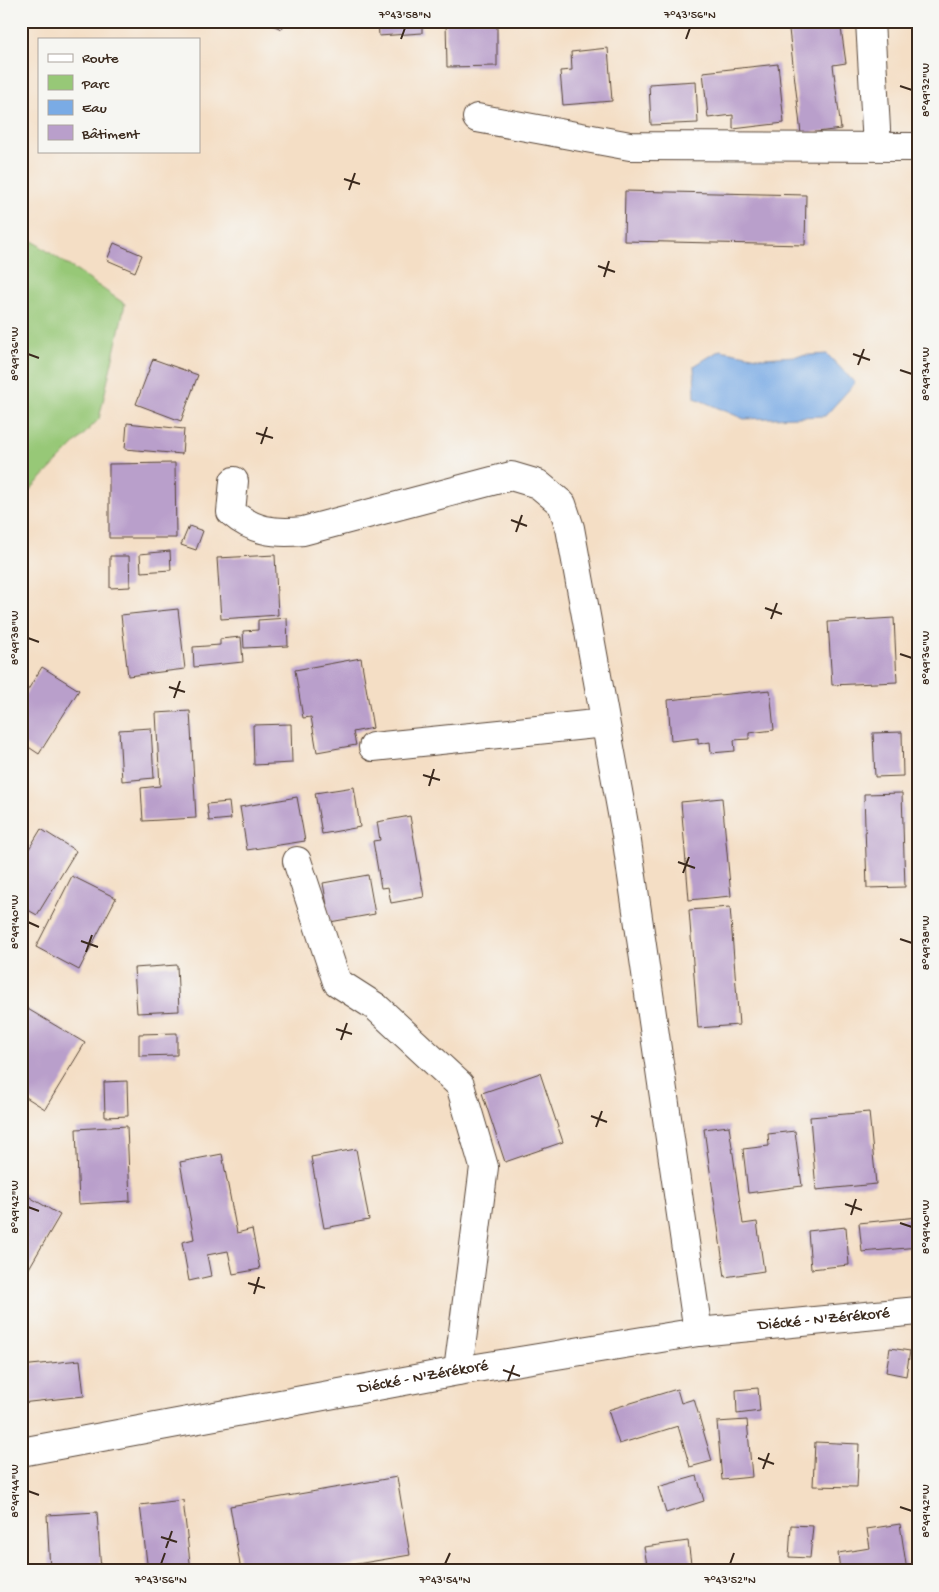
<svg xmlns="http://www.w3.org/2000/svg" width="939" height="1592" viewBox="0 0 939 1592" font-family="'Gochi Hand',sans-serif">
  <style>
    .green { fill: #97c877; stroke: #69794a }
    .water { fill: #7aabe5; stroke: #5a6a82 }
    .building { fill: #b99fcb }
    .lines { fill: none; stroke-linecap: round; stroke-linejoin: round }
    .minor-casing { stroke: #574537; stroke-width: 30 }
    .highway-casing { stroke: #574537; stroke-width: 30 }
    .minor { stroke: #fff; stroke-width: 28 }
    .highway { stroke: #fff; stroke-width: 28 }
    .ticks { fill: none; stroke: #3b2a1e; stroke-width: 2 }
    .labels { text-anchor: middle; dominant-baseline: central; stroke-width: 4; stroke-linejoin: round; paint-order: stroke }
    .street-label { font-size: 16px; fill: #3b2a1e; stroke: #f6f6f2 }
    .neatline { fill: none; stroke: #3b2a1e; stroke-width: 2 }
    .ticks-label { font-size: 12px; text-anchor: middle; fill: #3b2a1e }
  </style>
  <rect width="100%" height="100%" fill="#f6f6f2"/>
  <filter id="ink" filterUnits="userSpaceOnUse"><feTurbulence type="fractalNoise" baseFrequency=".02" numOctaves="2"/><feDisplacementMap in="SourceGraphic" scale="10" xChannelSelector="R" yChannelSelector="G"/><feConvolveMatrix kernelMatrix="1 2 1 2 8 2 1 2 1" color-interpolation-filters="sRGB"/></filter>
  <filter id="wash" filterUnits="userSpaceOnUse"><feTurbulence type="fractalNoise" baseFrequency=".0096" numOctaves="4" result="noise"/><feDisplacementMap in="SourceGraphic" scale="20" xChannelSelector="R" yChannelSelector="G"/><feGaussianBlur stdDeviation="1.12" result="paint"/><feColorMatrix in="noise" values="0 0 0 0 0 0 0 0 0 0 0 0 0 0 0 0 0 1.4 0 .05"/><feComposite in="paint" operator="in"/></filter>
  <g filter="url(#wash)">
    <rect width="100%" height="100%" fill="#f4dec5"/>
    <path class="green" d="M21,233L125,304L99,419L21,499Z"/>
    <path class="water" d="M720,350L763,358L827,354L855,383L825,416L744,419L695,398L694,366Z"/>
    <g id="blocks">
      <path class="building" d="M262,21H285L282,29Z
        M378,21H422V33L379,36Z
        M446,21H497V66L447,67Z
        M788,21H840L846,63L833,65L841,129L801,134Z
        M608,48L612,101L563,105L560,71L572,70L571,52Z
        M778,64L784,123L733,129V115L708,118L703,72Z
        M696,81L698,123L651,125L649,84Z
        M625,191L806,195L805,245L624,241Z
        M114,243L142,255L135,272L107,260Z
        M153,359L198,375L181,421L136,404Z
        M127,423L184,429L182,454L125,449Z
        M175,463L176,538H109V464Z
        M189,526L203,531L196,550L181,545Z
        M170,551L171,570L141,572L140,554Z
        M275,555L278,615L221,619L217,558Z
        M110,556H129L130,587L110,588Z
        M178,609L185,669L128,676L121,615Z
        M287,618L288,646L244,648L243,631L258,630V620Z
        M894,618L897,682L832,685L828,622Z
        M241,637L243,662L194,667L193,647L220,645V639Z
        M361,658L373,728L353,732L356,745L317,752L311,717L303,718L295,670Z
        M42,667L79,690L39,754L21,742V701Z
        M770,690L774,730L749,733V739L734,740L735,751L711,753L710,742L698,744V738L671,741L668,700Z
        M190,711L196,818L143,821L141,788L160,786L156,713Z
        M291,724L292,763L254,765L253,725Z
        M151,728L154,778L122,781L119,730Z
        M902,732L903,776L875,777L873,733Z
        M354,787L360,827L322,834L315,793Z
        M902,793L905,887L867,888L864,794Z
        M297,797L305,841L247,850L240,807Z
        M722,798L731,896L689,900L681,802Z
        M229,802L231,819L209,821L207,804Z
        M410,816L424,897L391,903L388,887L381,888L373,841L380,840L377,822Z
        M41,829L76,851L37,915L21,906V862Z
        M368,875L375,914L330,922L323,883Z
        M72,876L116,898L79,970L36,947Z
        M730,907L739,1025L698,1028L689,910Z
        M177,965L179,1011L137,1013L134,968Z
        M21,1005L85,1043L45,1109L21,1094Z
        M177,1033V1055L139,1056V1034Z
        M540,1073L563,1142L505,1162L482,1093Z
        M127,1081L128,1116L105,1117L104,1082Z
        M869,1112L876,1184L816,1190L810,1117Z
        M127,1126L130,1201L79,1204L76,1129Z
        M729,1126L743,1224L757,1222L764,1271L725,1277L704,1129Z
        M795,1131L802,1186L748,1193L743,1149L769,1146L768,1134Z
        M356,1149L369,1220L324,1228L311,1157Z
        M222,1154L237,1233L252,1229L260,1269L233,1274L228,1251L207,1255L211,1276L189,1281L182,1242L194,1239L180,1162Z
        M21,1192L60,1215L21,1282Z
        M918,1217V1247L862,1252L859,1223Z
        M846,1227L849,1265L811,1269L808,1231Z
        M890,1348L910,1351L906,1376L886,1372Z
        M80,1360L84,1396L21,1403V1366Z
        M758,1388L760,1411L737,1414L736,1390Z
        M677,1389L681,1403L694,1399L712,1461L690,1467L678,1426L619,1444L608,1410Z
        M747,1420L752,1477L722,1480L717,1422Z
        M815,1442L859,1444L857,1487L813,1486Z
        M697,1476L704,1501L666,1513L658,1487Z
        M397,1477L410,1555L316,1571H241L230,1506Z
        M183,1500L191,1571H148L140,1505Z
        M97,1512L101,1571H50L47,1515Z
        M900,1524L907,1571H840L838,1553L870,1548L867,1529Z
        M791,1525L813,1526L810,1558L789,1557Z
        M688,1541L692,1571H648L644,1547Z"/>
    </g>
  </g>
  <g filter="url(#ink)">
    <use href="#blocks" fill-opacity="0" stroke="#574537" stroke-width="1"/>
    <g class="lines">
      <defs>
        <path id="minor" d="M870,21L877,147
          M477,118L630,146L918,147
          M234,481L231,512C253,531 274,534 303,531L511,476L538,484L562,504L570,528L626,835L698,1332
          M373,747L605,723
          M297,861L337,982L376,1007L460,1085L484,1167L458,1371"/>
        <g id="highway">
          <path id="s1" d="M21,1452L458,1371L698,1332L918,1311"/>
        </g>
      </defs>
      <use href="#minor" class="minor-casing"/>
      <use href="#highway" class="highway-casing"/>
      <use href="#minor" class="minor"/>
      <use href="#highway" class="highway"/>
    </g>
  </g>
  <path class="ticks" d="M401,39L405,28M686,39L690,28M900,86L912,90M344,179L360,184M349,190L355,173M598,266L615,272M604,277L609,261M28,354L39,358M853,354L870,360M858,365L864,349M900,370L912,374M256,433L273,438M261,444L267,427M511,520L527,526M516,532L522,515M765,608L782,614M771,619L777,603M28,638L39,642M900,654L912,658M169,687L185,692M174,698L180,681M423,775L440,780M429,786L434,769M678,862L695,868M683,873L689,857M28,922L39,927M900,939L912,943M81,941L98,947M86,952L92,935M336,1029L352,1034M341,1040L347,1023M591,1116L607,1122M596,1127L602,1111M845,1204L862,1210M28,1207L39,1211M851,1215L856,1199M900,1223L912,1227M248,1283L265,1288M254,1294L259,1277M503,1370L520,1376M508,1381L514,1365M758,1458L774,1464M763,1469L769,1453M28,1491L39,1495M900,1507L912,1511M161,1537L177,1542M166,1548L172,1531M161,1564L165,1553M445,1564L450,1553M730,1564L734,1553"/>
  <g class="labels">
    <g class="street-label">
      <text stroke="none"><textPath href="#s1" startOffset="814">Diécké - N'Zérékoré</textPath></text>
      <text stroke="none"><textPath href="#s1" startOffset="409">Diécké - N'Zérékoré</textPath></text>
    </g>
  </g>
  <rect width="939" height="1592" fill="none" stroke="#f6f6f2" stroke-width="55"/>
  <rect x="38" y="38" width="162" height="115" fill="#f6f6f2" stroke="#aba49d"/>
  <rect x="48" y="54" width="25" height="8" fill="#ffffff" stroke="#aba49d"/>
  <text x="82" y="62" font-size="15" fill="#3b2a1e">Route</text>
  <rect x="48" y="75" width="25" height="15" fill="#97c877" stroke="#aba49d"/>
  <text x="82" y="88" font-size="15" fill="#3b2a1e">Parc</text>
  <rect x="48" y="100" width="25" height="15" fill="#7aabe5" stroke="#aba49d"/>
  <text x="82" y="112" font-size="15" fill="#3b2a1e">Eau</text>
  <rect x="48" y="125" width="25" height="15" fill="#b99fcb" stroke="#aba49d"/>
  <text x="82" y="138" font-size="15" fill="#3b2a1e">Bâtiment</text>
  <rect x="28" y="28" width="884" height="1536" class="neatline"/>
  <g class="ticks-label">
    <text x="405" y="18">7°43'58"N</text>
    <text x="690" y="18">7°43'56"N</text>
    <text transform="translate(925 90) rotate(-90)" y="4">8°49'32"W</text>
    <text transform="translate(14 354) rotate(-90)" y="4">8°49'36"W</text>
    <text transform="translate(925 374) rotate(-90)" y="4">8°49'34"W</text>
    <text transform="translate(14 638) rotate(-90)" y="4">8°49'38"W</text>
    <text transform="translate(925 658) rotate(-90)" y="4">8°49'36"W</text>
    <text transform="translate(14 922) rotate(-90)" y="4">8°49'40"W</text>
    <text transform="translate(925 943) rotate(-90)" y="4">8°49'38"W</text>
    <text transform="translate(14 1207) rotate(-90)" y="4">8°49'42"W</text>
    <text transform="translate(925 1227) rotate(-90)" y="4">8°49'40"W</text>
    <text transform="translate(14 1491) rotate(-90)" y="4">8°49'44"W</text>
    <text transform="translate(925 1511) rotate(-90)" y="4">8°49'42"W</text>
    <text x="161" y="1583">7°43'56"N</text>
    <text x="445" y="1583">7°43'54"N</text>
    <text x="730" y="1583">7°43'52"N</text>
  </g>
</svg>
